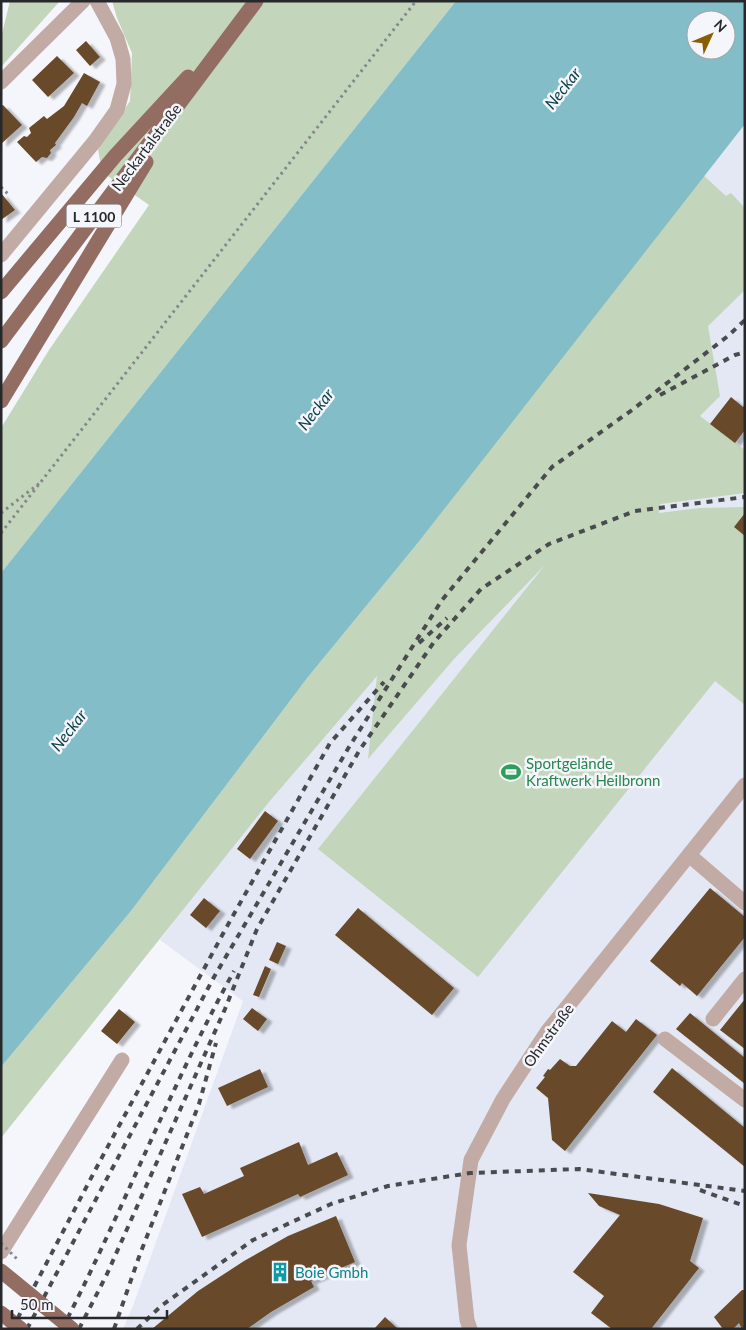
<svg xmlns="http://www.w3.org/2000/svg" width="746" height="1330" viewBox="0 0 746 1330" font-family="Lato,sans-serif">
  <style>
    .built { fill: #e3e8f4 }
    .green { fill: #c3d5ba }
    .water { fill: #82bdc8; fill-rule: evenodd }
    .building { fill: #684929; filter: url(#shadow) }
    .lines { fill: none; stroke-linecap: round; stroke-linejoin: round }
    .path { stroke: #86878b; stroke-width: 3; stroke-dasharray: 2.5 4; stroke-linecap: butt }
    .minor { stroke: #c2aba5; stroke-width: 15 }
    .major { stroke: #936c62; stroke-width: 15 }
    .rail { stroke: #4a4b4e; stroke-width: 4; stroke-dasharray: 6 6; stroke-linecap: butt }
    .path-bridge { stroke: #86878b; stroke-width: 3; stroke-dasharray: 2.5 4; stroke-linecap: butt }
    .major-bridge { stroke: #936c62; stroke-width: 15 }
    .labels { text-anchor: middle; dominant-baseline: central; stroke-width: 5; stroke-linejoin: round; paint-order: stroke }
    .shield { fill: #f4f6fc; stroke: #646669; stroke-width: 1 }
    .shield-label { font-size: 14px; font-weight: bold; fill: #27282a }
    .street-label { font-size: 15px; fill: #27282a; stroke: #f4f6fc }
    .leisure-label { font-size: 15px; fill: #27864d; stroke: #f4f6fc; text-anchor: start }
    .culture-label { font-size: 15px; fill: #0d838f; stroke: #f4f6fc; text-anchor: start }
    .water-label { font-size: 16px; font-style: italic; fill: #0b424a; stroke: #f4f6fc }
  </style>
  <defs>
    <filter id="shadow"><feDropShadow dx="5.5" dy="3" stdDeviation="1" flood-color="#0004"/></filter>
  </defs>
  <rect width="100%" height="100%" fill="#f4f6fc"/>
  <path class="built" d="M745,124V1329H123L134,1303L243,1001L160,940L414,595L585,329Z"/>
  <path class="green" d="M10,1H60L1,67V38Z
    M112,1H456L1,573V428L49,350L149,205L102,172L98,149L130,101L132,53L117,18Z
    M703,175L726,196L731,193L745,208V290L708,326L720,396L700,416L745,450V493L660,504L659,513L700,508L745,507V513L734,527L745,536V705L715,681L478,977L318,849L545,565L454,659L368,759L377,676L269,802L1,1138V1067L131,911L308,677L417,544Z"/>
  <path class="water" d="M456,1H745V124L417,544L308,677L131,911L1,1067V573ZM696,20H726V50H696Z"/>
  <path class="building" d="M86,41L100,57L90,66L76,50Z
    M57,56L74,73L48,97L32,80Z
    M84,73L100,82L87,106L82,103L74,117L55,143L56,145L50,150L51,153L47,158L42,157L36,162L17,142L24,136L27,137L31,133L29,128L44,116L47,119L64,106Z
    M3,105L22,125L1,144V106Z
    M1,193L15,210L1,220Z
    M731,397L743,407L745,405V430L735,443L710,424Z
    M745,513V536L734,527Z
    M265,811L278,821L250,859L237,849Z
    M710,888L745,917V937L697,996L682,983L680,986L650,961Z
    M204,898L220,911L206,928L190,915Z
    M358,908L454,988L432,1015L335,935Z
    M277,942L286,946L278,964L269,960Z
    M265,966L271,969L259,997L253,995Z
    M745,999V1049L720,1030Z
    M252,1008L267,1019L258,1031L243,1019Z
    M119,1009L135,1022L117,1044L101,1031Z
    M690,1013L745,1058V1084L676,1029Z
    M636,1019L657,1035L565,1151L552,1140L548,1098L536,1088L545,1077L543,1076L548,1069L550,1070L560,1059L570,1066H576L612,1021L626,1032Z
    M672,1068L745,1128V1167L653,1092Z
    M260,1069L268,1087L227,1106L218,1088Z
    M299,1142L308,1165L337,1152L348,1175L300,1197L298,1194L202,1237L182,1194L200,1187L204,1194L244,1176L240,1168Z
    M588,1193L659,1204L703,1218L690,1261L699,1268L651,1329H612L591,1313L604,1296L573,1272L620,1215L599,1206Z
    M336,1216L355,1262L311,1281L314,1287L271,1312L247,1329H152L198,1291L244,1261L288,1236Z
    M742,1290H745V1329H742L739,1323L733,1329H723L714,1317Z
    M385,1317L398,1329H374Z"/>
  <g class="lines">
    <path class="path" d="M1,187L8,194
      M1,513L41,482
      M1,533L416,1"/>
    <path class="minor" d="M1,82L83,1
      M1,255L95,141L117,110L124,84L123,59L117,38L97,1
      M689,855L745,903
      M713,1019L745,979
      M665,1039L745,1100
      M1,1252L122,1060
      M470,1329L467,1320L459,1245L471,1160L503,1099L547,1032L745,785"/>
    <path class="major" d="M1,292L115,156L188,77
      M1,341L256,1
      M1,401L146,162"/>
    <path class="rail" d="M660,395L735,355L745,352
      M419,643L447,618
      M700,1190L745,1206
      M12,1329L100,1161L225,930L330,743L384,682
      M27,1329L214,977L349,747L442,600L552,467L632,410L728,336L745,320
      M62,1329C123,1211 170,1087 234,971
      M79,1329L107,1274L225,1009L257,929L359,751L434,642L481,589L549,544L635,511L745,497
      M114,1329L140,1254L199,1104L216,1043
      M137,1329L161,1306L253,1240L331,1204L388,1186L470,1173L579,1169L745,1191"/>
    <path class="path-bridge" d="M1,1243L18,1260"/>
    <path class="major-bridge" d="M1,1271L72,1329
      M1,1313L21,1329"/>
  </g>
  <defs>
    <symbol id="stadium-bare" viewBox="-9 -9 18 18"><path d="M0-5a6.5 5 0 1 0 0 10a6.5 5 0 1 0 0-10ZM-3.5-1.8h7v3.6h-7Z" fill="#2e9e5b" stroke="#f4f6fc" stroke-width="2.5" paint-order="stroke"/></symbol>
    <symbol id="building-bare" viewBox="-9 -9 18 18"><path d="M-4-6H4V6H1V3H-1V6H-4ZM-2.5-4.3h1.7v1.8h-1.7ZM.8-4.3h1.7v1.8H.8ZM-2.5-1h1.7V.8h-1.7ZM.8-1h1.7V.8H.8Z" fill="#0f9aa8" stroke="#f4f6fc" stroke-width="2.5" paint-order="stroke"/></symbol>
  </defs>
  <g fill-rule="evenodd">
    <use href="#stadium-bare" x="497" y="758" width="28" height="28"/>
    <use href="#building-bare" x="266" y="1258" width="28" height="28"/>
  </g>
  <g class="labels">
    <rect class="shield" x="66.5" y="204.5" width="55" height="23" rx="4"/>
    <g class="shield-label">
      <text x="94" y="216">L 1100</text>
    </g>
    <g class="street-label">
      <text transform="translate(146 147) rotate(-53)">Neckartalstraße</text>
      <text transform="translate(548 1035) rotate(-54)">Ohmstraße</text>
    </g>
    <g class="leisure-label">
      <text x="526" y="763">Sportgelände<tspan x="526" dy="17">Kraftwerk Heilbronn</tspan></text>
    </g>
    <g class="culture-label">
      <text x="295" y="1272">Boie Gmbh</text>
    </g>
    <g class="water-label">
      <text transform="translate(562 88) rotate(-52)">Neckar</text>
      <text transform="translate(315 409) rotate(-52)">Neckar</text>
      <text transform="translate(68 730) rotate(-52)">Neckar</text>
    </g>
  </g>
  <rect width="746" height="1330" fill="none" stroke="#27282a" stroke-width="5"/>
  <g transform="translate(711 35) rotate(46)"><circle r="24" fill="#f4f6fc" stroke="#a2a4a8"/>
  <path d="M0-4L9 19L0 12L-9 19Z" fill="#895e00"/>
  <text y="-8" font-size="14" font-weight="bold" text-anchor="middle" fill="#27282a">N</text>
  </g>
  <path d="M12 1310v8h155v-8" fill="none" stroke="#27282a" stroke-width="2.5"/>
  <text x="20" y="1310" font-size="15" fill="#27282a" stroke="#f4f6fc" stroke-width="4" paint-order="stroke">50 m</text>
</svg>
